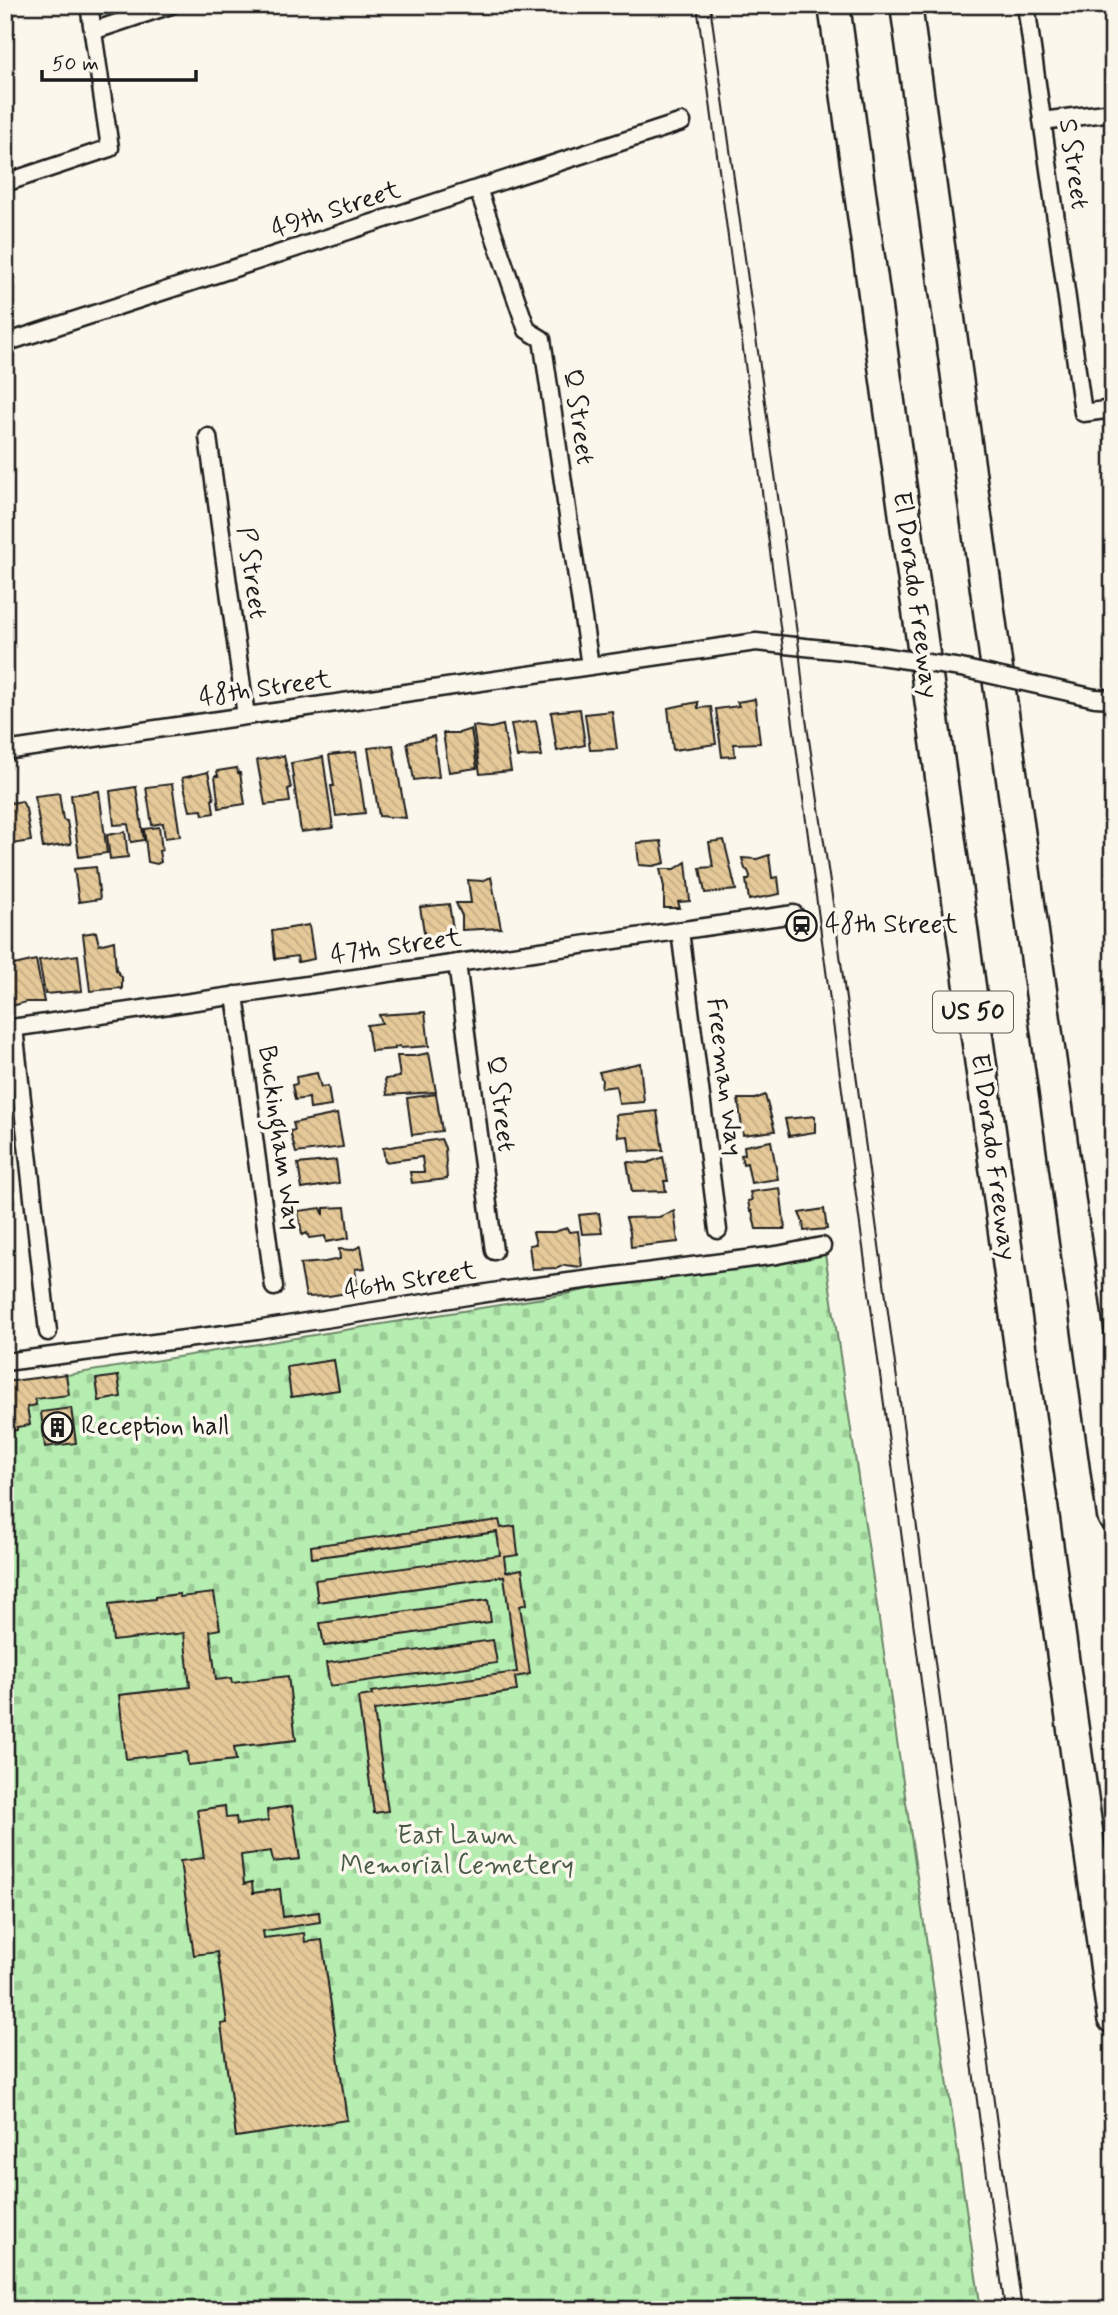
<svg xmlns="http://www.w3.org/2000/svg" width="1118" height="2315" viewBox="0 0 1118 2315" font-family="Mynerve,sans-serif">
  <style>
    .cemetery { fill: url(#cemetery-stones); stroke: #698566; stroke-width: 2 }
    .building { fill: url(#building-back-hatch); stroke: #1c1c1c; stroke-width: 2 }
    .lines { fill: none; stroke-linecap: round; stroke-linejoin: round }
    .minor-casing { stroke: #1c1c1c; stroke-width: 21 }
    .motorway-casing { stroke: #1c1c1c; stroke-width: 35 }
    .minor { stroke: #fbf7ec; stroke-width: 16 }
    .motorway { stroke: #fbf7ec; stroke-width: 30 }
    .tram { stroke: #1c1c1c; stroke-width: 2 }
    .minor-bridge-casing { stroke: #1c1c1c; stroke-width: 21; stroke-linecap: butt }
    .minor-bridge { stroke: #fbf7ec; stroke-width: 16 }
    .labels { text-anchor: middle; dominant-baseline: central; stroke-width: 7; stroke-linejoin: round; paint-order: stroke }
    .shield { fill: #fbf7ec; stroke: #5f5e5a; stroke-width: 2 }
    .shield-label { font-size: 24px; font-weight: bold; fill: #1c1c1c }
    .street-label { font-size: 26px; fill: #1c1c1c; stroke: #fbf7ec }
    .poi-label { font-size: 26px; fill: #1c1c1c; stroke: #fbf7ec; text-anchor: start }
    .park-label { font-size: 26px; fill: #4a5b49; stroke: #fbf7ec }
  </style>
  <defs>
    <pattern id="cemetery-stones" width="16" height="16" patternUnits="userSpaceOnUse" patternTransform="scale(1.75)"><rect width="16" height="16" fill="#b6eeb1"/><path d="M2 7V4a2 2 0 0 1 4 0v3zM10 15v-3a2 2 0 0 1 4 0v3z" fill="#9ccc98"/></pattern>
    <pattern id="building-back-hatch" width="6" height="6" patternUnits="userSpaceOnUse" patternTransform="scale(1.75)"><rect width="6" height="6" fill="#e5c999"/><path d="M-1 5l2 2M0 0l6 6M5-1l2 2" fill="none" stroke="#c4ac83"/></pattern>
  </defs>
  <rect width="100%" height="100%" fill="#fbf7ec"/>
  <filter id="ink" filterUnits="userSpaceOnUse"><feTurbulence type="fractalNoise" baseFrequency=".0143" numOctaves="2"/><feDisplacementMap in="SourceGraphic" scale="14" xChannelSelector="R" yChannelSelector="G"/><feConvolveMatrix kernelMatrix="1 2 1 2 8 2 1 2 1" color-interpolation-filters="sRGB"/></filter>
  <g filter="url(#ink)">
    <path class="cemetery" d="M823,1240L981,2310H5V1385L561,1295Z"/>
    <path class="building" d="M755,699L760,743L734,744L735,756L722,757L716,709L739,706L737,702Z
      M698,702V708L711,707L716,744L673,750L668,708Z
      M580,709L585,745L557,751L551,712Z
      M612,711L617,749L590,750L585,714Z
      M536,721L542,756L517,757L511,724Z
      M503,725L511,771L480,774L473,726L491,728Z
      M471,729L477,768L449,772L443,733H459Z
      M434,736L439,777L414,780L407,743Z
      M393,745L406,818L379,816L368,748Z
      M356,752L365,813L336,816L331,786H334L329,755Z
      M284,756L291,788L288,789L290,802L265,805L257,760Z
      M323,757L333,828L301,832L291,763Z
      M237,768L238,773H240L245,804L219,808L215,776H218L217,771Z
      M208,772L214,799H212L214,813L203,815L202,810L190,811L182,778Z
      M172,784L180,836L165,838L163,823L152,825L146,787Z
      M136,787L144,840L131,842L128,824L114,825L110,791Z
      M99,791L107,853L79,857L71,795Z
      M59,793L63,820L67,821L71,844L43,848L35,796Z
      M5,799H9L11,803L22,801L26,809L31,841L5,845Z
      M159,827L162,850L159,851L161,862L157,864L148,862L144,829Z
      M125,832L128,857L110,859L107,835Z
      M724,840L736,890L705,893L700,868L713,867L709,842Z
      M661,841L665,863L653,866L639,865L637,843Z
      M769,855L772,878L778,877L780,894L749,900L746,880H749L750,876L748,871L745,869L742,858L757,859Z
      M686,862L690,901L678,902L680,908H664V887L660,869H675Z
      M96,867L100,899L79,902L74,869Z
      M491,877L501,928L462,930V916L456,903H471L468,880L482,881Z
      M449,904L454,936L425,938L420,907Z
      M309,925L314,959L298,962L297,956L275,959L272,931Z
      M96,932L99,945L114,941L116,970L122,977V990L121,988L90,991L83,934Z
      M78,955L82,991L45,994L39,960Z
      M36,960L44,1002H26L5,1008V967Z
      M425,1012L429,1046L401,1048L400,1046L395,1047V1049L371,1051L367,1025L382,1023L379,1015Z
      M429,1053L436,1092L387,1095L385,1079L400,1077L397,1056H414Z
      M640,1063L644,1102L619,1104L616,1086L601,1088L602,1080L599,1072Z
      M317,1073L321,1087L328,1086L331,1106L310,1109L309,1098L295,1100L292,1085L297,1084L296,1077Z
      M436,1094L442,1131L412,1135L407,1098Z
      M765,1095L775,1131L743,1135L738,1099H755Z
      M657,1111L663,1150L630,1151L628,1136L618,1137L616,1115Z
      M337,1114L343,1147L296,1153L290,1131L295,1130L293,1123Z
      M815,1116V1132L789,1136L785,1119Z
      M441,1139L445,1148L447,1179L412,1183L410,1172H424L422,1157L385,1162L383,1148Z
      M771,1141L778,1179L751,1183L747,1163L743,1164L741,1155L745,1154L744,1146Z
      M663,1157L668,1181H664L666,1191L632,1192L627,1162L647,1163Z
      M336,1160L339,1183L302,1189L298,1164Z
      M780,1188L785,1229H756L752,1211H750L748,1201L752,1200L750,1192Z
      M345,1207L349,1238L326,1242L325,1236L309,1238L307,1233L302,1235L298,1211L321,1208L324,1215V1208Z
      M824,1209L827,1229L804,1231L803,1222L799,1213Z
      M674,1211L678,1242L631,1247L630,1232L626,1218L659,1217Z
      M599,1213L602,1233L582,1234L579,1215Z
      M567,1228L569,1232L578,1231L582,1267L564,1265L558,1268L532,1269L529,1245L536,1244L533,1232H554Z
      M361,1246L365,1268L355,1269L358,1291L329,1296L306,1297L300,1264L325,1262L340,1259L339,1249L352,1250Z
      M334,1360L339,1390L291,1397L287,1367Z
      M66,1374L69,1395L35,1399L36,1405L27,1407L30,1425L17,1427V1430L5,1432V1382Z
      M118,1376L121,1397L99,1401L96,1379Z
      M71,1408L76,1443L45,1447L41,1412Z
      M499,1520L501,1528L515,1526L518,1555L504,1557L506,1572L522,1569L527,1604L520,1606L530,1674L515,1677L517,1691L374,1710L388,1811L374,1813L358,1697L372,1695L371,1692L517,1672L504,1576L318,1602L315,1580L500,1555L497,1532L312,1558L311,1546Z
      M214,1593L220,1629L210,1631L216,1680L231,1678L232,1683L288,1676L296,1740L234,1747L236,1760L188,1765L187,1752L126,1759L119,1695L190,1687L184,1633L113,1641L109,1604L155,1599V1597L180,1594V1597Z
      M488,1600L491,1622L324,1646L320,1623Z
      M493,1640L497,1663L330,1686L326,1663Z
      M225,1806L226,1818L236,1817L237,1825L268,1821L267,1810L292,1806L300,1859L273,1862L271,1851L241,1855L244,1884L252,1882L253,1893L280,1889L283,1917L319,1912L320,1922L263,1931L264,1938L304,1933L305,1942L322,1940L347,2120L236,2137L221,2024L227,2023L217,1952L194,1955L180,1861L204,1858L197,1810Z"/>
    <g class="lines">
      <defs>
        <path id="minor" d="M1026,5L1083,413L1113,409
          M93,31L171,5
          M1042,121L1113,112
          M5,183L110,148L89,5
          M478,189L527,330L542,339L590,666
          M5,343L682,122
          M208,437L246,716
          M1095,698L1113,699
          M5,751L756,642L853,652
          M680,931L718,1230
          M457,963L494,1251
          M235,995L274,1287
          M14,1028L48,1332
          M5,1029L794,914
          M5,1362L256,1330L499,1291L777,1255L822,1246"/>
        <path id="motorway" d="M834,5L1113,2018
          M906,5L1113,1516"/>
      </defs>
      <use href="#minor" class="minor-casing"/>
      <use href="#motorway" class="motorway-casing"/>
      <use href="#minor" class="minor"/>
      <use href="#motorway" class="motorway"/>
      <path class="tram" d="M697,5L1005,2310
        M710,5L799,648L806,719L834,910L1022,2310"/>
      <defs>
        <path id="minor-bridge" d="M853,652L961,668L1095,698"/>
      </defs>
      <use href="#minor-bridge" class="minor-bridge-casing"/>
      <use href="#minor-bridge" class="minor-bridge"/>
    </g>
  </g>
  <defs>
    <symbol id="station-ring" viewBox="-11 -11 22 22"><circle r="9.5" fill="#fbf7ec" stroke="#1c1c1c" stroke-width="1.5"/><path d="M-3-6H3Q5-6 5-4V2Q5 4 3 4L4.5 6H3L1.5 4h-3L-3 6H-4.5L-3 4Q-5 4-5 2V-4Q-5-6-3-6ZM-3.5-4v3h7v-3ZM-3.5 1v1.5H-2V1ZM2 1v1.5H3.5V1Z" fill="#1c1c1c"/></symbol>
    <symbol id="building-ring" viewBox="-11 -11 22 22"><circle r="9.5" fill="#fbf7ec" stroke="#1c1c1c" stroke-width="1.5"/><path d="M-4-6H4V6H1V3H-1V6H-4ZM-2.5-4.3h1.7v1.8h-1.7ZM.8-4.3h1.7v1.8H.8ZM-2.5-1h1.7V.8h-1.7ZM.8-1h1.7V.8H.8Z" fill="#1c1c1c"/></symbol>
  </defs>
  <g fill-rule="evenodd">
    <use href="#station-ring" x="784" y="908" width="35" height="35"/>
    <use href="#building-ring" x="40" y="1410" width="35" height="35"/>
  </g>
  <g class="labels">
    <rect class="shield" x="933" y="991.5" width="80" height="41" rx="5"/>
    <g class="shield-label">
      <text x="973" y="1012">US 50</text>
    </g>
    <g class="street-label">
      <text transform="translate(1073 164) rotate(82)">S Street</text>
      <text transform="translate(336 210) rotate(-18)">49th Street</text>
      <text transform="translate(578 417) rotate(82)">Q Street</text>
      <text transform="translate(251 573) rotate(82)">P Street</text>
      <text transform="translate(915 595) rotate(82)">El Dorado Freeway</text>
      <text transform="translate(265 689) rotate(-8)">48th Street</text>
      <text transform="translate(396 947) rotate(-8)">47th Street</text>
      <text transform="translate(724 1077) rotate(83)">Freeman Way</text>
      <text transform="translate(500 1104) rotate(83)">Q Street</text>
      <text transform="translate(279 1138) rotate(82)">Buckingham Way</text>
      <text transform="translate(993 1157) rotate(82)">El Dorado Freeway</text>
      <text transform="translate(410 1281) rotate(-9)">46th Street</text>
    </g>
    <g class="poi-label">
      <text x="825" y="925">48th Street</text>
      <text x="81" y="1427">Reception hall</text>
    </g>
    <g class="park-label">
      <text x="457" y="1836">East Lawn<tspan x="457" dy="30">Memorial Cemetery</tspan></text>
    </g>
  </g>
  <rect width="1118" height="2315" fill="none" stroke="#fbf7ec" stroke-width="28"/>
  <rect x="14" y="14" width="1090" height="2287" fill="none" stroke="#1c1c1c" stroke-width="2.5" filter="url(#ink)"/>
  <path d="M42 70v10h154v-10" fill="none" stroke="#1c1c1c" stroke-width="3.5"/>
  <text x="52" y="70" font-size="21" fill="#1c1c1c" stroke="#fbf7ec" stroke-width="5" paint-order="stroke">50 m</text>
</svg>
